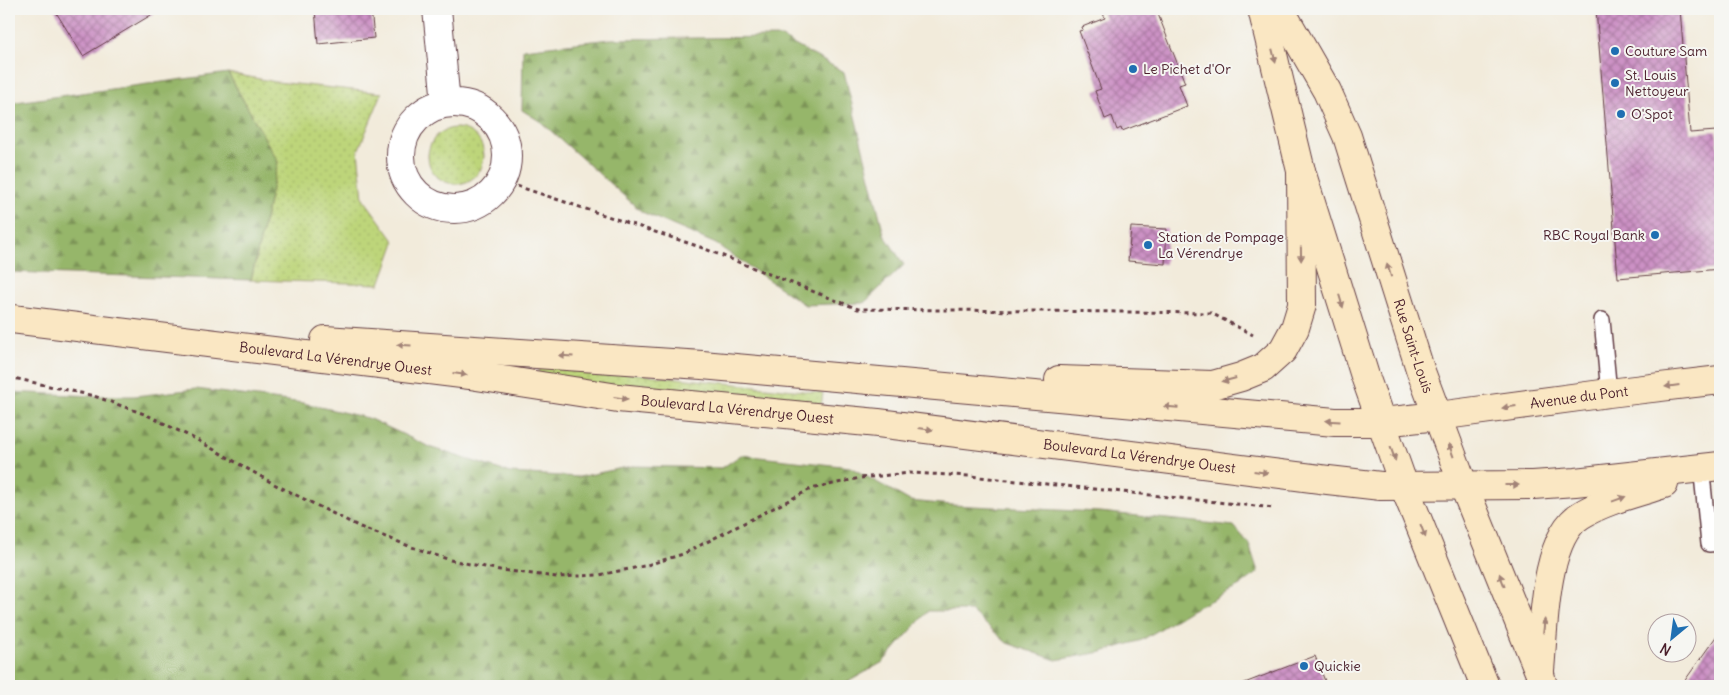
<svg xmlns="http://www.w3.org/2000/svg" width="1729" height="695" viewBox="0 0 1729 695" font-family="Delius,sans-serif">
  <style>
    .grass { fill: url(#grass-dots); stroke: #847a52 }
    .forest { fill: url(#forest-firs); stroke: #706a4a }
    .building { fill: url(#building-cross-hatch) }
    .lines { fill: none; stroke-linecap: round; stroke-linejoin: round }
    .lane-casing { stroke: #633e45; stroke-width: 18 }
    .street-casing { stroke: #633e45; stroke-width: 30 }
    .secondary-casing { stroke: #633e45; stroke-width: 30 }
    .path { stroke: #633e45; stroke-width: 3; stroke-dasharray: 4 4; stroke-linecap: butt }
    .lane { stroke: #fff; stroke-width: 15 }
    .street { stroke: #fff; stroke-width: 28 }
    .secondary { stroke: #fae7c3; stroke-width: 28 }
    .oneway { fill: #a28377 }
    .poi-dot { fill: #1f6fb2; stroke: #f6f6f2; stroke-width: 2 }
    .labels { text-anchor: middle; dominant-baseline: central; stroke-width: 4; stroke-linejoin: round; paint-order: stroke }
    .poi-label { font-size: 14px; fill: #4a1f2b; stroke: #f6f6f2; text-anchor: start }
    .street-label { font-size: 14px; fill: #4a1f2b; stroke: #f6f6f2 }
  </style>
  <defs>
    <pattern id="grass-dots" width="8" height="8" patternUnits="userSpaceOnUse" patternTransform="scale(1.25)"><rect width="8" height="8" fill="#bdd57a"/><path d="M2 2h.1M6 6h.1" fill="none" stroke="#a4b66a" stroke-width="1.8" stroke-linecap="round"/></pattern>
    <pattern id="forest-firs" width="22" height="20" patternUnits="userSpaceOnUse" patternTransform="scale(1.25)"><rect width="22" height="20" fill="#96b66a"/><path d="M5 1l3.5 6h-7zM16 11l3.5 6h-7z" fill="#7c9357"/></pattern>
    <pattern id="building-cross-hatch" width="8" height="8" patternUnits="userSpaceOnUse" patternTransform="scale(1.25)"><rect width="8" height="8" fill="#cc91c5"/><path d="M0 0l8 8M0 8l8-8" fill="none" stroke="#a876a0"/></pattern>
  </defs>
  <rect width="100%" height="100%" fill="#f6f6f2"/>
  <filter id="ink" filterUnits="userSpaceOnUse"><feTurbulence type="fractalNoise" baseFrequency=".02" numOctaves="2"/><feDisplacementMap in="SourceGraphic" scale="10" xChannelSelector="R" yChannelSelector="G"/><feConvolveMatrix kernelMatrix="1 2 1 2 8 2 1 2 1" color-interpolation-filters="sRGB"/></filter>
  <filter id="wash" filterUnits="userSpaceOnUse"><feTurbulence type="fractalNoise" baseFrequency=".0096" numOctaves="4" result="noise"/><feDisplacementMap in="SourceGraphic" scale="20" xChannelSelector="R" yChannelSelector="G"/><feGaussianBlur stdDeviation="1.12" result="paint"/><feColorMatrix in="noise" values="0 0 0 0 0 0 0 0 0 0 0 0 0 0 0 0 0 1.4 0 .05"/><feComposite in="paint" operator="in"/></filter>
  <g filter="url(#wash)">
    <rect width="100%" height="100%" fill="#f2ebdb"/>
    <path class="grass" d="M228,73L276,82L382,93L358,151L363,198L395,242L380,284L251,280L278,162Z
      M428 156a28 28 0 1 1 56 0a28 28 0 1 1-56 0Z
      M540,364L823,393L821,406L536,382Z"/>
    <path class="forest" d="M780,37L844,72L884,234L904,265L864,303L805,305L716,244L642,212L541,122L522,110L523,49L610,39Z
      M228,73L278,162L251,280L9,272V103Z
      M196,389L303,403L368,418L432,448L510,473L579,477L632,466L722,468L741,455L850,467L910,501L951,505L1100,512L1234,526L1249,544L1258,572L1240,586L1191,610L1142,640L1102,652L1056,660L1007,643L971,611H928L883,662L841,686H9V392L94,396H135Z"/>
    <g id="blocks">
      <path class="building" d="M54,9H161L83,56Z
        M315,9H371L374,38L318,44Z
        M1101,9H1156L1185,83L1179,85L1187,106L1122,131L1121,128L1117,130L1112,116L1105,119L1095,91L1101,89L1079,31L1083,30L1082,27L1105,18Z
        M1596,9H1680L1690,133L1716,131L1720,156V269L1618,278Z
        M1131,227L1167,229L1165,264L1128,261Z
        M1720,631V686H1681Z
        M1315,656L1327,686H1242V684Z"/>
    </g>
  </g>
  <g filter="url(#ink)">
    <use href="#blocks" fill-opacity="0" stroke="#633e45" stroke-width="1"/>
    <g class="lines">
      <defs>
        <path id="lane" d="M1602,320L1609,393
          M1702,475L1709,544L1720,543"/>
        <path id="street" d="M437,9L446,103
          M401 156a53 53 0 1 1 106 0a53 53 0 1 1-106 0Z"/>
        <g id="secondary">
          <path d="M1262,9L1301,171L1365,376L1404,486L1485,686"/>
          <path id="s1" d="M1280,9L1327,91L1347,136L1420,369L1463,484L1540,674L1543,686"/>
          <path id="s2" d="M12,319L470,375L618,398L878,423L1328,480L1381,486L1533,485L1575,482L1720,466"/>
          <path id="s3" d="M325,340L702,365L1335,422H1382L1438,416L1609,393L1720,380"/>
          <path d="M1059,380L1213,385L1241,377L1263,368L1283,350L1295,328L1302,305L1301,171"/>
          <path d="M1540,670C1544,630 1543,538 1581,515C1605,500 1637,493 1664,484"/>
        </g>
      </defs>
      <use href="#lane" class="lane-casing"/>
      <use href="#street" class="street-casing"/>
      <use href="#secondary" class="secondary-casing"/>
      <path class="path" d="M502,181L700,247L858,309L1211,313L1253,335
        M9,377L94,396L147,415L199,441L274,484L360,527L409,546L450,560L500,570L557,577L599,575L644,566L683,554L811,489L860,478L910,473L970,476L1274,508"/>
      <use href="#lane" class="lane"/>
      <use href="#street" class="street"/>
      <use href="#secondary" class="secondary"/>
    </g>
    <defs><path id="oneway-solid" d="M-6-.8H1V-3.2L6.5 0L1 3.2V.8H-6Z" transform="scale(1.25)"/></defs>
    <g class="oneway">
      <use href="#oneway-solid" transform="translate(1274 56) rotate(76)"/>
      <use href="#oneway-solid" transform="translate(1301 254) rotate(89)"/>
      <use href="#oneway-solid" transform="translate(1389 270) rotate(-107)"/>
      <use href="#oneway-solid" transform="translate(1341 301) rotate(73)"/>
      <use href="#oneway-solid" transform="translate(404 345) rotate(-176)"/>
      <use href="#oneway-solid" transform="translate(566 356) rotate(-176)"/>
      <use href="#oneway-solid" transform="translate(460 374) rotate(7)"/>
      <use href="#oneway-solid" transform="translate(1229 380) rotate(165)"/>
      <use href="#oneway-solid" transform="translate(1672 386) rotate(173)"/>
      <use href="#oneway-solid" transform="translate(621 398) rotate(7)"/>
      <use href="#oneway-solid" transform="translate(1171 407) rotate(-175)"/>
      <use href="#oneway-solid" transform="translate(1509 407) rotate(172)"/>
      <use href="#oneway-solid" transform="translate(1333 421) rotate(-177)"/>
      <use href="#oneway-solid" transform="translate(926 429) rotate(7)"/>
      <use href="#oneway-solid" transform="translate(1451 450) rotate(-110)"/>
      <use href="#oneway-solid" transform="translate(1393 454) rotate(70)"/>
      <use href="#oneway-solid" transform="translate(1261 472) rotate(7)"/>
      <use href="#oneway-solid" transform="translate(1512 485)"/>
      <use href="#oneway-solid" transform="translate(1619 499) rotate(-20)"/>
      <use href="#oneway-solid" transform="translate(1423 531) rotate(69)"/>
      <use href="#oneway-solid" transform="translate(1502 580) rotate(-111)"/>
      <use href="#oneway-solid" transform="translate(1544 626) rotate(-84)"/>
    </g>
  </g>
  <g class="poi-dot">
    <circle cx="1615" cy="51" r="5"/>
    <circle cx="1133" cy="69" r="5"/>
    <circle cx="1615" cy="83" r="5"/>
    <circle cx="1621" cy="114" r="5"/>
    <circle cx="1655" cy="235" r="5"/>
    <circle cx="1148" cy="245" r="5"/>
    <circle cx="1304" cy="666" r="5"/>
  </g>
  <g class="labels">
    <g class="poi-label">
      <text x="1625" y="51">Couture Sam</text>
      <text x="1143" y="69">Le Pichet d'Or</text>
      <text x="1625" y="75">St. Louis<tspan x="1625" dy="16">Nettoyeur</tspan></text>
      <text x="1631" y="114">O'Spot</text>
      <text x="1645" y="235" text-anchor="end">RBC Royal Bank</text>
      <text x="1158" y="237">Station de Pompage<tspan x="1158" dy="16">La Vérendrye</tspan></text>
      <text x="1314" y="666">Quickie</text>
    </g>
    <g class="street-label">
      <text stroke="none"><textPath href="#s1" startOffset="364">Rue Saint-Louis</textPath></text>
      <text stroke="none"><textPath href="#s2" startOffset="326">Boulevard La Vérendrye Ouest</textPath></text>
      <text stroke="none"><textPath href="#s3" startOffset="1259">Avenue du Pont</textPath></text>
      <text stroke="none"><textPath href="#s2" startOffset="731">Boulevard La Vérendrye Ouest</textPath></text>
      <text stroke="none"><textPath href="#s2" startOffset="1136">Boulevard La Vérendrye Ouest</textPath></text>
    </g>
  </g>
  <rect width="1729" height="695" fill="none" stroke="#f6f6f2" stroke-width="30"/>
  <g transform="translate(1672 638) rotate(209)"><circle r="24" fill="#f6f6f2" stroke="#b1a0a2"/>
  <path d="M0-4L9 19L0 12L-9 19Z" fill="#1f6fb2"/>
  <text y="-8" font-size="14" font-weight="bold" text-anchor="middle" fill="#4a1f2b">N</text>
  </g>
</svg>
